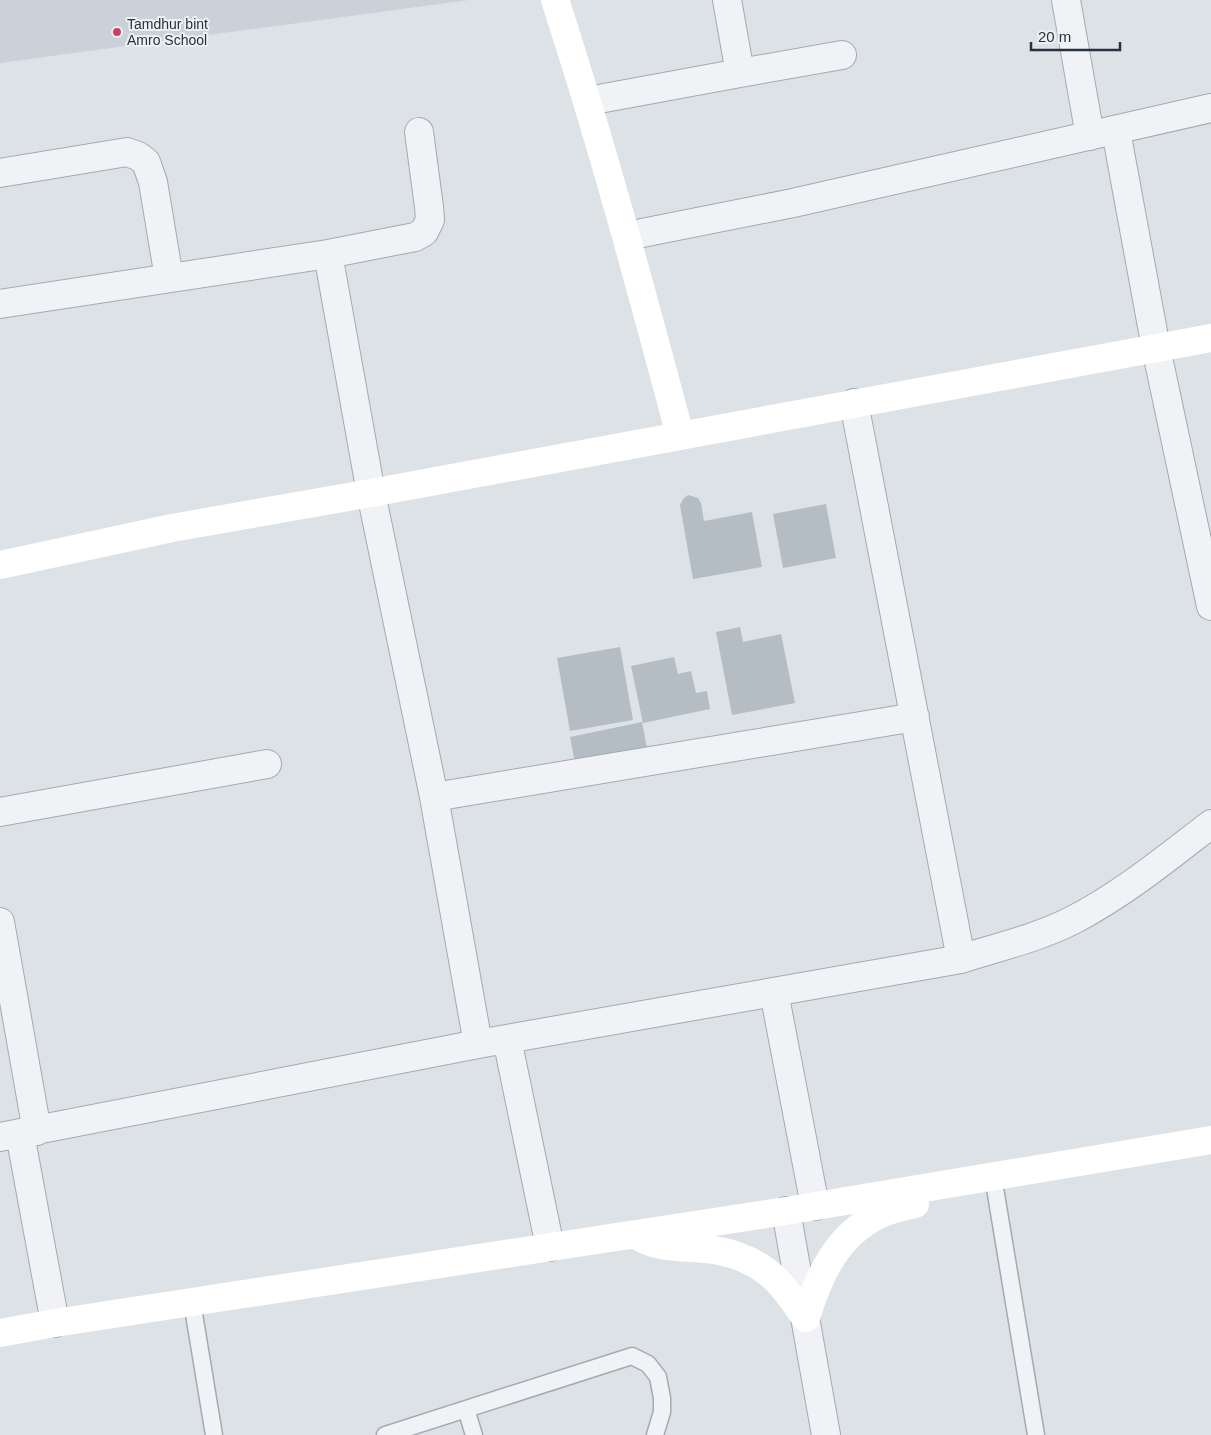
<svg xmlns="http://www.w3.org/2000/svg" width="1211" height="1435" viewBox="0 0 1211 1435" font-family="Arial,sans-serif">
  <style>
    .built { fill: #cbd1d9 }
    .building { fill: #b4bcc4 }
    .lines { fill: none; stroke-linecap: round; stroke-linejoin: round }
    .lane-casing { stroke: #a3aab1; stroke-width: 19 }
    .street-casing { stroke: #a3aab1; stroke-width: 30 }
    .lane { stroke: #f0f2f5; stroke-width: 16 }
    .street { stroke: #f0f2f5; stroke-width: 28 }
    .secondary { stroke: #fff; stroke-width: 28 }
    .poi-dot { fill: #cd4066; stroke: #ecf1f5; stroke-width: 2 }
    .labels { text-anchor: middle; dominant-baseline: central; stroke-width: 4; stroke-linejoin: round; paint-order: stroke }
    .poi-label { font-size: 14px; fill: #27323d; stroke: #ecf1f5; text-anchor: start }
  </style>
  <rect width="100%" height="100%" fill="#dde2e7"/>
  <path class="built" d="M0,0H469L0,63Z"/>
  <path class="building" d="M688,495L698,498L701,503L704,521L752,512L762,567L693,579L680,505L683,499Z
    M826,504L836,558L783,568L773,514Z
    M740,627L743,642L781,634L795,703L732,715L716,632Z
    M620,647L633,720L570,731L557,658Z
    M674,657L678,674L691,671L696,693L707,691L710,709L643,723L631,666Z
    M642,722L647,748L575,763L570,737Z"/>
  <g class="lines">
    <defs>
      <path id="lane" d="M993,1176L1036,1435
        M192,1302L214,1435
        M466,1409L474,1435
        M385,1435L632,1356L648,1364L658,1377L662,1398V1412L655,1435"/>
      <path id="street" d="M727,0L740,73L842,55
        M1066,0L1090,136
        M588,101L740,73
        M1116,131L1156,348L1211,606
        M0,173L127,152L138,156L146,162L153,182L169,278
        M627,236L793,203L1211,108
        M328,254L371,493L434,797L478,1044
        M0,304L328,254L415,237L424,232L430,220L429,207L419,132
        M854,403L961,959C998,947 1038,938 1073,920C1123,894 1167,858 1211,824
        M434,797L915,717
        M0,812L267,764
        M0,922L37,1131
        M774,992L815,1206
        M507,1039L550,1247
        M20,1134L55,1323
        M0,1137L478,1044L961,959
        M786,1211L826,1435"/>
    </defs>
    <use href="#lane" class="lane-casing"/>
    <use href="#street" class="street-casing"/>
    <use href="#lane" class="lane"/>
    <use href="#street" class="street"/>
    <path class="secondary" d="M555,0C602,144 641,289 680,435
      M0,565L172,528L371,493L1211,338
      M637,1236C659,1249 681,1247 705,1249C732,1251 762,1263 780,1284C790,1294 797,1307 806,1318
      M806,1318C818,1276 838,1233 881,1214C891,1209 904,1207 915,1204
      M0,1333L55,1323L786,1211L1211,1140"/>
  </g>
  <circle class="poi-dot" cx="117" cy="32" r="5"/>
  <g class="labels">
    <g class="poi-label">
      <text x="127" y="24">Tamdhur bint<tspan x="127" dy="16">Amro School</tspan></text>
    </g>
  </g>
  <path d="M1031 42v8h89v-8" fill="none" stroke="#27323d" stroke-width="2.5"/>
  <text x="1038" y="42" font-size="15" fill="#27323d" stroke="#ecf1f5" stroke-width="4" paint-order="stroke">20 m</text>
</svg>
